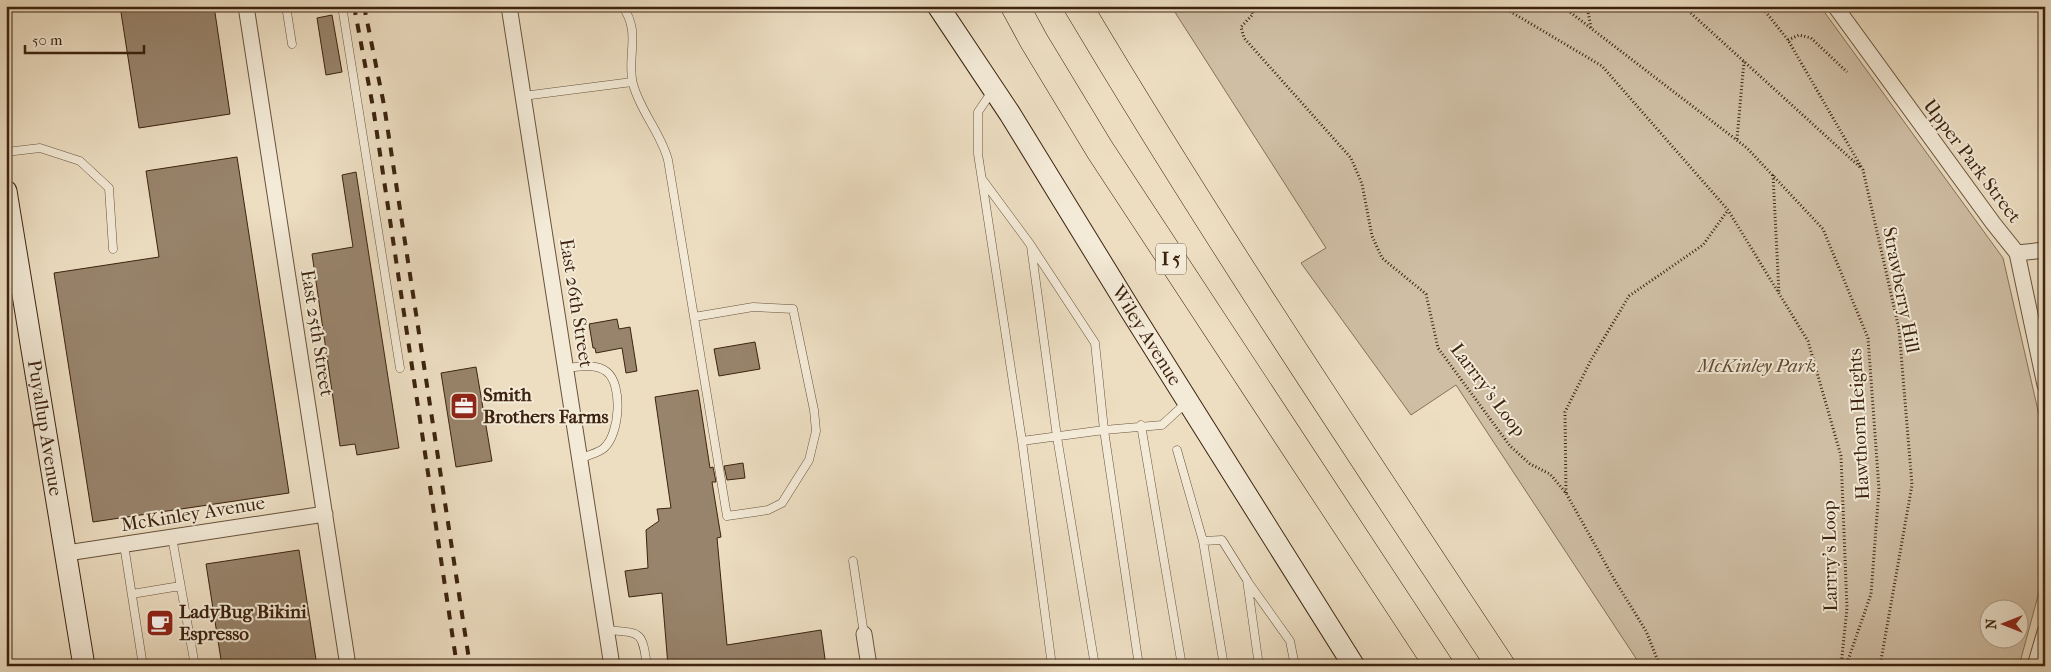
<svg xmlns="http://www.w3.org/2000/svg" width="2051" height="672" viewBox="0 0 2051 672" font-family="'IM FELL French Canon',serif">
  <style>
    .green { fill: #cfbea4; stroke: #86705a; fill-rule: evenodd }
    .building { fill: #98846c; stroke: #3c230f }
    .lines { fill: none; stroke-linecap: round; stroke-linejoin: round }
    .lane-casing { stroke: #68523c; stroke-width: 9 }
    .street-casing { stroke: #68523c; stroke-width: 17 }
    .secondary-casing { stroke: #3c230f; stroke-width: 23 }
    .highway-casing { stroke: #3c230f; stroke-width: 29 }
    .path { stroke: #3c230f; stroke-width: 3; stroke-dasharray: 1 2.5; stroke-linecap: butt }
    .lane { stroke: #f3ead7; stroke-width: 8 }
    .street { stroke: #f3ead7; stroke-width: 15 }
    .secondary { stroke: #f3ead7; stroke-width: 21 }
    .highway { stroke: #eddec2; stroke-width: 28 }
    .rail { stroke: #3c230f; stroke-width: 4; stroke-dasharray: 9 9; stroke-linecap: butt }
    .labels { text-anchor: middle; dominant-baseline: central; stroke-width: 4; stroke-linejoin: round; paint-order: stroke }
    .shield { fill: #f3ead7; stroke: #735f4b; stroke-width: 1 }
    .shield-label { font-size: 18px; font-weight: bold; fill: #3c230f }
    .street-label { font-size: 19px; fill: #3c230f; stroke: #f3ead7 }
    .park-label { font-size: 19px; font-style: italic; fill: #614a34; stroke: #f3ead7 }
    .poi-label { font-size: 19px; font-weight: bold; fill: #3c230f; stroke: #f3ead7; text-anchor: start }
  </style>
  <rect width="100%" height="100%" fill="#eddec2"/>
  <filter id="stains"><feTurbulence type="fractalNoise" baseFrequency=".004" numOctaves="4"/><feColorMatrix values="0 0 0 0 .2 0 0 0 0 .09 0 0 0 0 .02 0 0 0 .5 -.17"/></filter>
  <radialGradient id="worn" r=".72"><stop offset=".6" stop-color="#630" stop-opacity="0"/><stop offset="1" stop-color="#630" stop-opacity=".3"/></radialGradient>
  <path class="green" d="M1171,6H1820L2003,258L2045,441V570L2019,666H1641L1456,385L1411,415L1301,263L1326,248ZM1988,610H2018V640H1988Z"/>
  <path class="building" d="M120,6H214L230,114L139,128Z
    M332,15L342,72L326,75L317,18Z
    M237,157L289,493L93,522L54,273L159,257L146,171Z
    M356,172L399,448L357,455L355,444L340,446L312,254L353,247L342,175Z
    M617,319L619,329L630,327L637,371L626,373L622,348L596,353L595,348H593L589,324Z
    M755,342L760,369L719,376L714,349Z
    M476,367L492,461L456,467L441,373Z
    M698,390L710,468L713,467L716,482H712L721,537L717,538L727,645L821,630L826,666H668L662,593L629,597L625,571L648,568L646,530L659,521L657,509L671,508L655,397Z
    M743,463L745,478L727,480L724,466Z
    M299,550L317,666H222L206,564Z
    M164,615L166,631L153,633L151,617Z"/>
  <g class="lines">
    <defs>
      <path id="lane" d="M286,6L292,44
        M342,6L400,368
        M622,6C642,32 626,57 633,84C640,111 661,133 668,160L727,516L768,510L782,503L809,460L816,431L814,410L793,309L753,307L694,317
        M993,90L978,112V154L1022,441L1052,666
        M523,96L632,82
        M6,152L40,148L80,161L109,188L113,249
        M982,179L1030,244L1095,343L1104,430L1139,666
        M1031,246L1057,437L1095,666
        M566,368C578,367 596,363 607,372C623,385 620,434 604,448C599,453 587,455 580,459
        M1141,425L1182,666
        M1022,441L1104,430L1162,425L1186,403
        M1177,450L1203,541L1224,666
        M172,537L195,666
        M1203,541L1222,540L1247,580L1259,666
        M124,545L143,666
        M853,561L864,634
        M1248,582L1290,641L1295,666
        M132,594L180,586
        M607,630C641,633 642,630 647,666"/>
      <path id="street" d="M246,6L348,666
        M509,6L612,666
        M1835,6L1993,223L2017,253L2045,385
        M2017,253L2045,250
        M67,553L325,514
        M864,634L869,666
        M2035,666L2045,632"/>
      <g id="secondary">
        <path id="s1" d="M938,6L1010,114L1131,311L1354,666"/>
        <path id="s2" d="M6,191L84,666"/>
      </g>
      <path id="highway" d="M1015,6L1034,41L1100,150L1439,666
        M1078,6C1212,231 1357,448 1501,666"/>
    </defs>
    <use href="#lane" class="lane-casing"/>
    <use href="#street" class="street-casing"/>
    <use href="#secondary" class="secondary-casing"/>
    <use href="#highway" class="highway-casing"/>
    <path class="path" d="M1250,6L1253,14L1241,27L1244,38L1351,158L1362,184L1372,236L1382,258L1426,294L1438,348L1510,446L1530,464L1550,474L1566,493L1614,579L1646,631L1660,666
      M1501,6L1602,66L1728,210L1808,341L1841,456L1847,608L1841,666
      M1562,6L1747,148L1823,229L1868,338L1879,489L1871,594L1846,666
      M1587,6L1591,28
      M1683,6L1861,168
      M1761,6L1788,40L1863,170L1899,329L1912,485L1880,666
      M1788,40L1799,35L1811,38L1847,72
      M1737,139L1744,61
      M1773,175L1779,293
      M1566,493L1565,412L1591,360L1629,296L1703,245L1728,210"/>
    <use href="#lane" class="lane"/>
    <use href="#street" class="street"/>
    <use href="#secondary" class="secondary"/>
    <use href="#highway" class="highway"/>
    <path class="rail" d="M354,6L373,107L457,666
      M364,6L384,105L470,666"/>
  </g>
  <defs>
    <symbol id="office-square" viewBox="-11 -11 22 22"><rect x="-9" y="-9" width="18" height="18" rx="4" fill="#8f2418" stroke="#f3ead7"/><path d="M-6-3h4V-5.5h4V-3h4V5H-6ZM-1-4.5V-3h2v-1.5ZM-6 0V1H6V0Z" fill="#fff"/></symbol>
    <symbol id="cafe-square" viewBox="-11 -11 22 22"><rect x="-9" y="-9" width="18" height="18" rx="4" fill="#8f2418" stroke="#f3ead7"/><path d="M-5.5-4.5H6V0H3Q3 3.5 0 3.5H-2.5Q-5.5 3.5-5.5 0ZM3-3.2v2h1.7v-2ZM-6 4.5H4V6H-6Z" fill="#fff"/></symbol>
  </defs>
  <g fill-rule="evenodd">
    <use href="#office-square" x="448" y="390" width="32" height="32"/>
    <use href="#cafe-square" x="144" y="607" width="32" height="32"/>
  </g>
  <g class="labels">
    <rect class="shield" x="1156" y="243.5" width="30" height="31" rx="4"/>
    <g class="shield-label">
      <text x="1171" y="259">I 5</text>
    </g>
    <g class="street-label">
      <text transform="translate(1972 161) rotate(53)">Upper Park Street</text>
      <text transform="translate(1901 290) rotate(79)">Strawberry Hill</text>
      <text transform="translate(576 303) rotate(81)">East 26th Street</text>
      <text transform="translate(317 333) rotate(81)">East 25th Street</text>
      <text stroke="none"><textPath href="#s1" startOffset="390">Wiley Avenue</textPath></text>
      <text transform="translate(1488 390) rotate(53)">Larrry's Loop</text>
      <text transform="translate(1859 424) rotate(-93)">Hawthorn Heights</text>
      <text stroke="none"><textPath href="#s2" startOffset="240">Puyallup Avenue</textPath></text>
      <text transform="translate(193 514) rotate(-9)">McKinley Avenue</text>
      <text transform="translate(1830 556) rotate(-91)">Larrry's Loop</text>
    </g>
    <g class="park-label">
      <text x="1757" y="366">McKinley Park</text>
    </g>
    <g class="poi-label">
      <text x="483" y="395">Smith<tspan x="483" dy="22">Brothers Farms</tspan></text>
      <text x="179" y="612">LadyBug Bikini<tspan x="179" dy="22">Espresso</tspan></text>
    </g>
  </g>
  <rect width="2051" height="672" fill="none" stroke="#eddec2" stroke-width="25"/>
  <rect x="8" y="8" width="2036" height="657" fill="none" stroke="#3c230f" stroke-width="2.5"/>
  <rect x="12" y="12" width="2026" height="647" fill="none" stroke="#3c230f"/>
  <g transform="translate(2004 624) rotate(270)"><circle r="24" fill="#f3ead7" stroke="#aa9a87"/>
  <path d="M0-4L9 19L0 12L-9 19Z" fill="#8f2418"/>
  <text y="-8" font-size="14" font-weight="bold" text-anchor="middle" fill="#3c230f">N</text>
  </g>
  <path d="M25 45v8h119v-8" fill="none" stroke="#3c230f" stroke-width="2.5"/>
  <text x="32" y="45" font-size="15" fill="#3c230f" stroke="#f3ead7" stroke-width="4" paint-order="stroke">50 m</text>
  <rect width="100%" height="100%" filter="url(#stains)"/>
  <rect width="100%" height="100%" fill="url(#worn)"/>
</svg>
